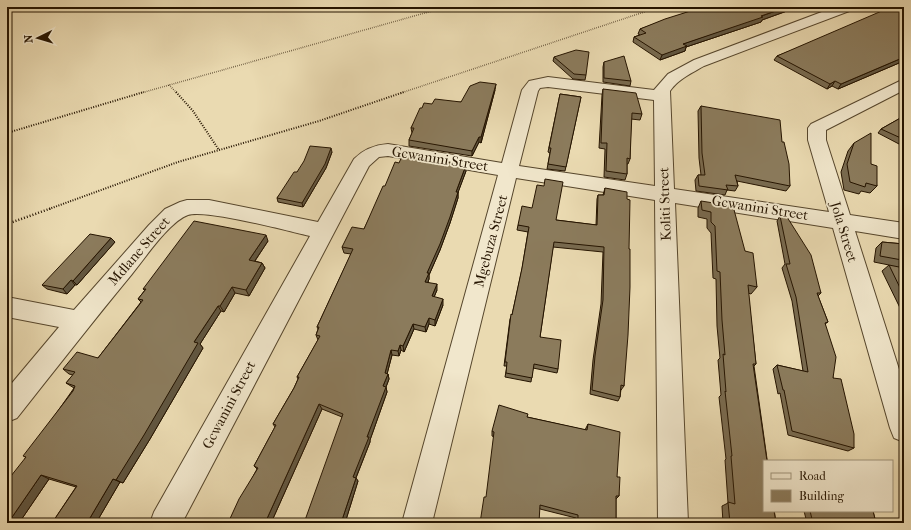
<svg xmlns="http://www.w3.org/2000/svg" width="911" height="530" viewBox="0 0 911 530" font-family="'IM FELL French Canon',serif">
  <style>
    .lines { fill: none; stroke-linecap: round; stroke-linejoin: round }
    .minor-casing { stroke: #56462c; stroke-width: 2 }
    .path-far2 { stroke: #251400; stroke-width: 1.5; stroke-dasharray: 0.5 1.5; stroke-linecap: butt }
    .path-far1 { stroke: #251400; stroke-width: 2; stroke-dasharray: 1 1.5; stroke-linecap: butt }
    .path { stroke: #251400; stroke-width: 2.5; stroke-dasharray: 1 2; stroke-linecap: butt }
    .minor { fill: #f1e7cc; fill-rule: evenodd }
    .wall { fill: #786a4f; stroke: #251400 }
    .shaded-wall { fill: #615640; stroke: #251400 }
    .building { fill: #8b7b5c; stroke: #251400 }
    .labels { text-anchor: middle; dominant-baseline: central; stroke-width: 3.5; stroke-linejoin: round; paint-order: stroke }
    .street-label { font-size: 14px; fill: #251400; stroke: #f1e7cc }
  </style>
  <rect width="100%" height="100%" fill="#eadab1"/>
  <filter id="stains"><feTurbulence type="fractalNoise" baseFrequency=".005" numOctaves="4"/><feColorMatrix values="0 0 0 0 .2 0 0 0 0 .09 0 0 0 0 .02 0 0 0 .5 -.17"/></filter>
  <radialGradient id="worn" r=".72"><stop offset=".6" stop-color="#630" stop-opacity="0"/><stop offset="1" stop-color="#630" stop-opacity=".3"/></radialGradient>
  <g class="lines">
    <defs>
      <path id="minor" d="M835,7H854L852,10L704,66C692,73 678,79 670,91L674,189L829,212L808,140V128L811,124L904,79V90L826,130V140L850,215L904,223V239L855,231L904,385V442L894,438L890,428L833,228L675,203L688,523H658L655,200L516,178L432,523H402L498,175L388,156L379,157L369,166L182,523H150L154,512L310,236C288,231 206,209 188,215C170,221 145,258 132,274C93,321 55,370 17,418L7,422V389L59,327L7,317V297L74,310L149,225L165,209L180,202L187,200H209L318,222L354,159C364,149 375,145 388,144L502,163L522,90L529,81L548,77L654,90L668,74L694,60ZM548,87L654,100L655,186L519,166L538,91L540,88Z"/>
    </defs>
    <use href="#minor" class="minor-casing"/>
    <path class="path-far2" d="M169,85L177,93
      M141,93L446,7
      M401,93L659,7"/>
    <path class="path-far1" d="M176,92L193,111L219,150
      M7,133L144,92
      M49,209L178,162L319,121L404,92"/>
    <path class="path" d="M7,224L52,208"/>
    <use href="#minor" class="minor"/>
  </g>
  <path class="wall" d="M703,7H798L762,20L761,22L686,47L685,51L660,60L633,42L634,37L640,35L638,34L640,29Z
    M904,7V64L903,65L899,63L838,89L832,86L827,89L774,60L777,56Z
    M554,57L586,75L585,80L573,79L553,61Z
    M604,62L631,81L630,86L603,82V67Z
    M603,89L642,114L640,120L631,119L630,159L628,164H627V174L625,180L604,177L605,149L599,148L602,95Z
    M495,90L481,143L479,142L472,156L409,146V140L412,133L411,128L422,108L461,102Z
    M560,94L581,97L565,171L547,169L550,153L548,152Z
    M701,106L782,142L790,186L786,191L737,181L738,186L735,191L727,190L725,195L696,191L695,180L698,175H701L699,158L698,111Z
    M904,116V141L899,144L878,133L881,129Z
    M854,143L871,164L877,186L870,193L861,191L859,194L844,190L841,172L848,151Z
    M332,152L326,168L303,207L278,202L277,198L297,172Z
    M466,171L458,192V198L450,223L440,250L429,275V279L428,282L437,290L434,297L443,305L435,326L429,324L426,332L414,329L404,352L401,350L399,356L392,355L387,374H388L389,379L386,387L387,392L370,440V442L356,478L358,481L345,523L342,417L322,409L271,523H228L257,469L254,466L275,427L273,424L294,388L298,379L297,377L318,340L316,335L318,329L317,327L351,254L344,253L342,247L364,229L385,186Z
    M605,188L624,386L621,390V389L620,397L618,401L590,394L593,360L601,304L603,252L553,247L540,337L558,369L557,373L533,368L531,382L505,377L507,366H504L510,319L512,315L522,269L528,232L517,230L518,225L556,220L596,225L597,199L598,195H603Z
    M701,201L745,251L757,287L751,294L748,293L756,364L754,366L776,523H723L722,506L728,503L725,460L726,459L719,397L721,395L718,360L720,358L717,326L716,279L713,278L711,233L707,228V219L698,217V208Z
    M780,216L821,293L818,296L828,322L825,324L833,378L854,448L848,451L788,435L780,393L778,394L773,369L777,365L803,371L792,301L782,268L785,264L777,221Z
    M268,241L255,261L262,263L265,268L249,296L235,293L224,312L221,311L200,344L203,348L150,439L123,483L120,482L96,523H52L76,487L49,479L19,523L25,458L74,388L66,383L73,375L69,374L63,369L98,358L141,302L138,299L145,290L143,289Z
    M115,242L77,285H75L67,294L47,289L42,285Z
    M882,242L904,244V314H903L882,271L889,265L874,262L876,248Z
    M527,417L585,430L588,424L617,477L619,496L616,499V523H575L576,518L540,509L494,437L492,436V431Z
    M804,511H873L876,523H807Z"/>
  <path class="shaded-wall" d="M787,7H798L762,20L761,22L686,47L685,51L660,60L662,55L683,44Z
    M902,58L899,63L838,89L841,84Z
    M835,81L832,86L827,89L830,84Z
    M496,84L495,90L481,143V137Z
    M479,137V142L472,156V151Z
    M903,139H904V141L899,144Z
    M331,148L332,152L326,168L303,207L302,203Z
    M466,165V171L456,198V192Z
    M458,192V198L450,223L440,250L429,275V279L426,288L425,282L427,273Z
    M266,235L268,241L252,265L249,260Z
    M111,238L115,242L77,285L73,281Z
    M262,263L265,268L249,296L246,290Z
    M71,280L75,285L67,294L63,289Z
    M437,284V290L432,302V296Z
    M232,287L235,293L224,312L220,306Z
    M443,299V305L435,326V320Z
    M218,306L221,311L200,344L203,348L150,439L123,483L116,480L194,342Z
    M429,318V324L426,332L425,327Z
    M413,324L414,329L404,352L403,346Z
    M7,331L10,333L7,337Z
    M400,345L401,350L399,356L398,351Z
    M391,350L392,355L386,378L385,373Z
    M388,374L389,379L386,387L387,392L370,440V442L355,480L353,477L367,437L383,386Z
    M319,404L322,409L271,523H265Z
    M41,475L49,479L19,523H8Z
    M356,478L358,481L345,523H341Z
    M113,479L120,482L96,523H87Z"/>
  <path class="building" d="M703,7H787L761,16L763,17L683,44L687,46L662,55L634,37L646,33L640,29L665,19Z
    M891,7H904V59L902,58L841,84L835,81L830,84L777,56Z
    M576,50L589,52L586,75L574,74L554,57Z
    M624,56L631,81L604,78V62Z
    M480,82L496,84L481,137H479L472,151L409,140L414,128H411L420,108H422L424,103L432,104L435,99L461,102L470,86Z
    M603,89L636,93L642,114L632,113L630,159L627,158V174L606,171L607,143H601Z
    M560,94L581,97L566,167L548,164L551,148H549Z
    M701,106L780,120L782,142H784L789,164L790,186L735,175L738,186L726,185L728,190L699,186L698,175H705L702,153Z
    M904,116V139H903L881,129Z
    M871,133V164L877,166V186L866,183L865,187L850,182L847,164L854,143Z
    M310,146L331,148L325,164L302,203L277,198L294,172H297L304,161Z
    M403,154L466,165L456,192H458L450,217L440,244L427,273H429L425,282L437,284L432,296L443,299L435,320L429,318L425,327L413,324L403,346L400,345L398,351L391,350L385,373L388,374L383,386L386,387L367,437H369L353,477L356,478L341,523H304L343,414L319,404L265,523H228L239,499L258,468L254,466L276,425L273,424L294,388L299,377H297L320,336L316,335L319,327H317L353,249L342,247L352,227L364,229L383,186H385L395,162L399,163Z
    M545,179L563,182L556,220L597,225L598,195H604L605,188L627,192V199L630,200L629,249H630V287L628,335L624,386L621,385L620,397L592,390L595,356L603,300L604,247L554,242L540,337L561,340L558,369L534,364L532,378L506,373L507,362H505L511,314L512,315L522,268L529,227L518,225L522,206L532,208L537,185L544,186Z
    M701,201L733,206L745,251L753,253L757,287L748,285L756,364H753L767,461H764V511H774L776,523H730L728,502L735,504L731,456H732L725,391L726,392L723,354L725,355L722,320L720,272L717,271L715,226L711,222V212L702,210Z
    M780,216L787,217L811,255L821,293H817L828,322L825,323L836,357L833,378L841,379L854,434V448L792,431L784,390H783L777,365L808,372L796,297L786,264H790Z
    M194,221L266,235L249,260L262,263L246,290L232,287L220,306H218L194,342L198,343L144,435L116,480L113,479L87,523H52L77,486L41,475L8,523H7V481L26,457L23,456L73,391L75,386L66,383L75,372L63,369L77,352L98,358L143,300L138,299L146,289H143Z
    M90,234L111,238L73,281L71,280L63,289L42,285Z
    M882,242L904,244V264L902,260L880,256Z
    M889,265L904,268V296Z
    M499,405L528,414L527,417L587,430L588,424L620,432L617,477H620L619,496H616V523H578V515L540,505L539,523H480L484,497H486L494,432L492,431Z
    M810,511H873L876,523H813Z"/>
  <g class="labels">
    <g class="street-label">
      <text transform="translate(440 159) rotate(9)">Gcwanini Street</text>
      <text transform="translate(665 204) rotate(-92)">Koliti Street</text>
      <text transform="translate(760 208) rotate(9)">Gcwanini Street</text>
      <text transform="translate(844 232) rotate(73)">Jola Street</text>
      <text transform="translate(491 241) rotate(-75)">Mgebuza Street</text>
      <text transform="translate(139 251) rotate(-49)">Mdlane Street</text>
      <text transform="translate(229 405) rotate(-62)">Gcwanini Street</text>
    </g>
  </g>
  <rect width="911" height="530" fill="none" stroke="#eadab1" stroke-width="24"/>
  <rect x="8" y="8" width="895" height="514" fill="none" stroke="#251400" stroke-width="2"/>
  <rect x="12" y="12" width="887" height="506" fill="none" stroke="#251400"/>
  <rect x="763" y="460" width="130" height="52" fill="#f1e7cc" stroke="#9f937a"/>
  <rect x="771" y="473" width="20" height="6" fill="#f1e7cc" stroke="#9f937a"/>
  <text x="799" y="480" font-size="12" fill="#251400">Road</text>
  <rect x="771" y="490" width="20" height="12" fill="#8b7b5c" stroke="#9f937a"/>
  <text x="799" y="500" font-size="12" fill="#251400">Building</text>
  <g transform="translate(38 38) rotate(265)" stroke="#f1e7cc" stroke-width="3" paint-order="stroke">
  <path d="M0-3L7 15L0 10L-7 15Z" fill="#251400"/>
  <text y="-6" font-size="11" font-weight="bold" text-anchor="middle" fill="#251400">N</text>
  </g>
  <rect width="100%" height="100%" filter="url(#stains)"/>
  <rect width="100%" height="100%" fill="url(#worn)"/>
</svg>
